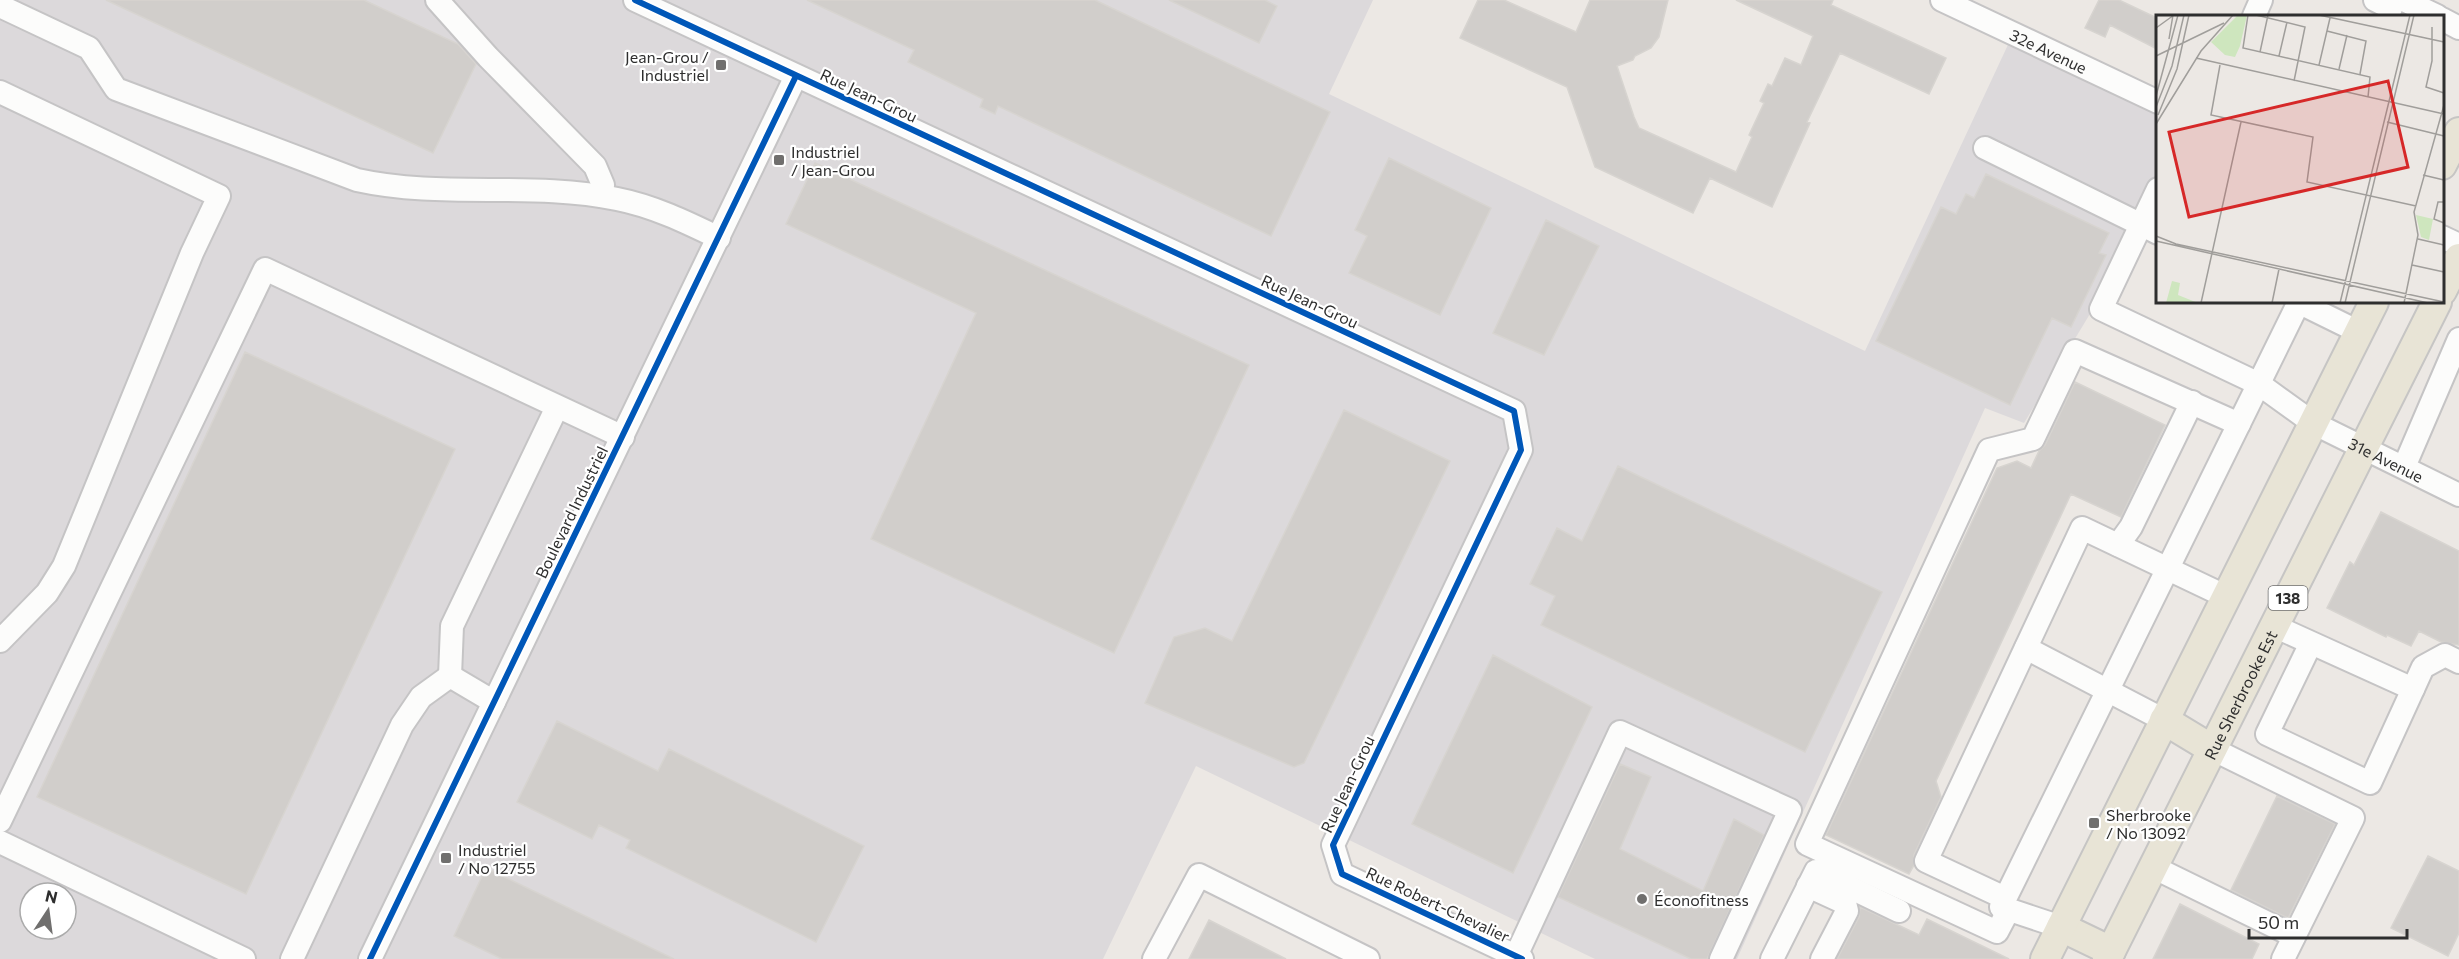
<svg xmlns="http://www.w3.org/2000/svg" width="2459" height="959" viewBox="0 0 2459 959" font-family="Commissioner,sans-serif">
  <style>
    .industrial { fill: #dcd9db; fill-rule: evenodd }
    .building { fill: #d1cecb; stroke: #d7d4d0; stroke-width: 1.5 }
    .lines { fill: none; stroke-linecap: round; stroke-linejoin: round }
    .minor-casing { stroke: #c5c4c5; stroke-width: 26 }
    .major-casing { stroke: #c6c5c4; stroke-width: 32 }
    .minor { stroke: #fcfcfb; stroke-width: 22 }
    .major { stroke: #e8e4d6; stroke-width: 28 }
    .cycleway-casing { stroke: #fff; stroke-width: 10 }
    .cycleway { stroke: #0057b8; stroke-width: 6 }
    .poi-dot { fill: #706f6e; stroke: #fff; stroke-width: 2 }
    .labels { text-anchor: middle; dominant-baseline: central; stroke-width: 4.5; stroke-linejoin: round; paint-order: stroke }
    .shield { fill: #fff; stroke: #6d6d6d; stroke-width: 1.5 }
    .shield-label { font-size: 15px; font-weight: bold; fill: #2e2e2e }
    .street-label { font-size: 16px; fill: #2e2e2e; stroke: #fff }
    .poi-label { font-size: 16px; fill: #2e2e2e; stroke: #fff; text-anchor: start }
    .inset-road { fill: none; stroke: #a09e9b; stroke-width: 1.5 }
    .view { fill: #d62828; fill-opacity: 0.15; stroke: #d62828; stroke-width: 3 }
    .inset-edge { fill: none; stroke: #2e2e2e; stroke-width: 3 }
  </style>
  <rect width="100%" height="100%" fill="#ece8e4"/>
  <path class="industrial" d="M0,0H1373L1329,94L1865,351L2013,34L2157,102V203L2024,423L1985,408L1737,959H1595L1196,766L1103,959H0ZM30,893H66V929H30Z"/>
  <path class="building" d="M106,0H364L458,44L476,64L433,153Z
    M807,0H1095L1330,112L1271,236L998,106L995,114L980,107L983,99L908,62L914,50Z
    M1169,0H1265L1277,6L1259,43Z
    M1478,0H1504L1576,32L1590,0H1668L1659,37L1651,48L1635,56L1633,60L1617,66L1634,117L1639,128L1736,172L1752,137L1749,135L1764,103L1760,101L1768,84L1772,86L1785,58L1801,65L1813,36L1736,0H1833L1831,5L1946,58L1929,94L1840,53L1807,122L1810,123L1772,207L1710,178L1693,213L1595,167L1567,87L1460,38Z
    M2099,0H2119L2157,18V49L2110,25L2105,37L2085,28Z
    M1389,158L1491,208L1440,315L1349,273L1367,236L1355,230Z
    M815,163L1249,365L1114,653L871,539L976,313L786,224Z
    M1986,174L2109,233L2099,253L2106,255L2071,327L2052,318L2010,405L1876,341L1941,207L1956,214L1966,194L1974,198Z
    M1546,220L1599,246L1544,355L1493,333Z
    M245,352L455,449L246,894L37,797Z
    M2075,382L2165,425L2121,517L2071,494L1936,781L1941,797L1914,855V865L1909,874L1826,835L1997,468L2017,461L2031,468L2039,451L2045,445Z
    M1344,410L1450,461L1304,763L1294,767L1145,703L1174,637L1205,628L1232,641Z
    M1618,466L1882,592L1805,752L1541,625L1555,596L1530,584L1557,528L1582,541Z
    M2381,512L2459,551V645L2441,642L2419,631L2411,646L2387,635L2386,637L2327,608L2350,562L2354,565Z
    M1493,655L1592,707L1513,873L1412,824Z
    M557,721L658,771L669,749L864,846L816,942L626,848L630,840L599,825L592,839L517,802Z
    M1620,764L1651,777L1620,849L1703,891L1734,819L1764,835L1707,959H1691L1558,897Z
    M2277,796L2335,824L2288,918L2231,890Z
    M2428,856L2459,871V933L2448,956L2391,928Z
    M486,868L674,959H502L454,936Z
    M2180,904L2259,944L2252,959H2153Z
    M1860,907L1919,935L1927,919L2009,959H1837L1859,917Z
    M1209,920L1286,959H1189Z"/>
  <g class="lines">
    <defs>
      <g id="minor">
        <path d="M437,0L488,57L595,166L603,185L602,196"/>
        <path d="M635,0L1514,411L1521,450L1333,845L1342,874L1522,959"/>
        <path id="s1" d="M1942,0L2158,102"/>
        <path d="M2375,0L2391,8L2394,0"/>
        <path d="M2404,0L2437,16"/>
        <path d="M0,6L89,48L116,89L357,180C443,199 532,181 617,199C653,206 686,222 719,238"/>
        <path d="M2254,16L2261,0"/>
        <path d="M2442,19L2459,28"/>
        <path d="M0,92L219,196L192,253L64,566L47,593L0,641"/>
        <path d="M1985,148L2158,233"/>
        <path id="s2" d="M2158,189L2101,309L2259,384L2313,423L2459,495"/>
        <path d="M2442,237L2459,245"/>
        <path d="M2298,302L2359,332"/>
        <path d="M2404,467L2459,339"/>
        <path d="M2118,545L2131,527L2192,402"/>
        <path d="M2274,626L2413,689L2370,783L2267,734L2311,643"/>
        <path d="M2026,648L2164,720"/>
        <path d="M450,676L452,626L557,407"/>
        <path d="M2413,689L2423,667L2445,655L2459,662"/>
        <path d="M2212,749L2353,818L2283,959"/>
        <path d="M0,821L265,269L623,437"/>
        <path d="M0,842L244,959"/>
        <path d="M2153,867L2294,936"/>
        <path d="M1808,886L1845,903L1847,911L1822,959"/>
        <path d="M2005,898L1926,861L2082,528L2227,597"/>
        <path d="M2008,911L1997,932L1807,844L1989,450L2033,439L2075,351L2239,424"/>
        <path d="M2061,927L2001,907L2299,302"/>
        <path d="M1516,956L1620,732L1790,810L1721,959"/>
        <path d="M292,959L402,725L421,697L450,676L494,702"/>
        <path d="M370,959L796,76"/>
        <path d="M1154,959L1199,875L1368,959"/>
        <path d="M1772,959L1816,871L1899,911"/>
      </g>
      <g id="major">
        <path d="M2442,165L2459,132"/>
        <path d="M2442,291L2459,258"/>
        <path d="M2164,720L2212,749"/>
        <path d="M2061,927L2111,951"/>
        <path d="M2045,959L2374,302"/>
        <path id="s3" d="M2107,959L2437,302"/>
      </g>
    </defs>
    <use href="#minor" class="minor-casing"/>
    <use href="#major" class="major-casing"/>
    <use href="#minor" class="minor"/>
    <use href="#major" class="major"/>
    <defs>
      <path id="cycleway" d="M635,0L1514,411L1521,450L1333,845L1342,874L1522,959
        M370,959L796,76"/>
    </defs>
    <use href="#cycleway" class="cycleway-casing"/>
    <use href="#cycleway" class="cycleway"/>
  </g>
  <g class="poi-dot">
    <rect x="715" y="59" width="12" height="12" rx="3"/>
    <rect x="773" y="154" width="12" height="12" rx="3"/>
    <rect x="2088" y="817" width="12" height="12" rx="3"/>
    <rect x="440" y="852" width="12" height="12" rx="3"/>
    <circle cx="1642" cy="899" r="6"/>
  </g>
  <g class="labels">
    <rect class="shield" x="2268.5" y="586" width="39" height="24" rx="4.5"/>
    <g class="shield-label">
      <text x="2288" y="598">138</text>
    </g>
    <g class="street-label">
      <text stroke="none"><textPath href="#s1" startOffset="118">32e Avenue</textPath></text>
      <text transform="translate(869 95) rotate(25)">Rue Jean-Grou</text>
      <text transform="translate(1310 301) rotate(25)">Rue Jean-Grou</text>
      <text stroke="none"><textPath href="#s2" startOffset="456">31e Avenue</textPath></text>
      <text transform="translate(571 512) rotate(-64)">Boulevard Industriel</text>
      <text stroke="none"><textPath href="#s3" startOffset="296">Rue Sherbrooke Est</textPath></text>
      <text transform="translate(1347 784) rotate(-65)">Rue Jean-Grou</text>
      <text transform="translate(1438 904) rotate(25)">Rue Robert-Chevalier</text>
    </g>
    <g class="poi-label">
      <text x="709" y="56" text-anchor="end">Jean-Grou /<tspan x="709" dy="18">Industriel</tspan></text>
      <text x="791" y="151">Industriel<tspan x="791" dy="18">/ Jean-Grou</tspan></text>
      <text x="2106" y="814">Sherbrooke<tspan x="2106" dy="18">/ No 13092</tspan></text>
      <text x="458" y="849">Industriel<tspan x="458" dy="18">/ No 12755</tspan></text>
      <text x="1654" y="899">Éconofitness</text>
    </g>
  </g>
  <g transform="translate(2156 15)">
    <rect width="288" height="288" fill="#ece8e4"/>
    <path d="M82,0H91L84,31L79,42L69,40L55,27ZM260,200L277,204L273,225L265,222ZM16,266L24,268L22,280L42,288H10Z" fill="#cee6be"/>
    <path class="inset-road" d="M92,0L87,33L214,62L212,82M100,0L149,12L138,66M163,0L288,27M276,12V46L270,72L288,78M0,13L18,0M171,16L210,26L204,59M13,24L17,0M104,37L112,0M0,41L68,8M123,41L131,7M40,43L288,99M64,50L55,100L157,122L151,167L260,191M163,50L174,3M183,54L191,20M0,81L22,0M0,92L16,51L28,0M2,100L21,54L33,0M231,107L288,121M0,109L45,36L77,0M267,160L288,165M288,187H282L278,204L288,208M0,221L20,229L288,287M262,224L288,230M0,226L272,288M256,250L288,257M45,288L85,107M116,288L123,254M184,288L254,0M189,288L258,0M248,288L262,220L258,197L288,90"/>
    <path class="view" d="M232,66L252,152L33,202L13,117Z"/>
    <rect width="288" height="288" class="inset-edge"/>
  </g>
  <g transform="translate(48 911) rotate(13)"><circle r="28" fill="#ffffff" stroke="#ababab" stroke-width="1.5"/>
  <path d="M0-4.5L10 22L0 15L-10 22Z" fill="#706f6e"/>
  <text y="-9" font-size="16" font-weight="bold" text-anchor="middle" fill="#2e2e2e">N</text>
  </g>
  <path d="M2249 929v9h158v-9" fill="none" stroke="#2e2e2e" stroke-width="3"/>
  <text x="2258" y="929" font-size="18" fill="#2e2e2e" stroke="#ffffff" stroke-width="4.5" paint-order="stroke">50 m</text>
</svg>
